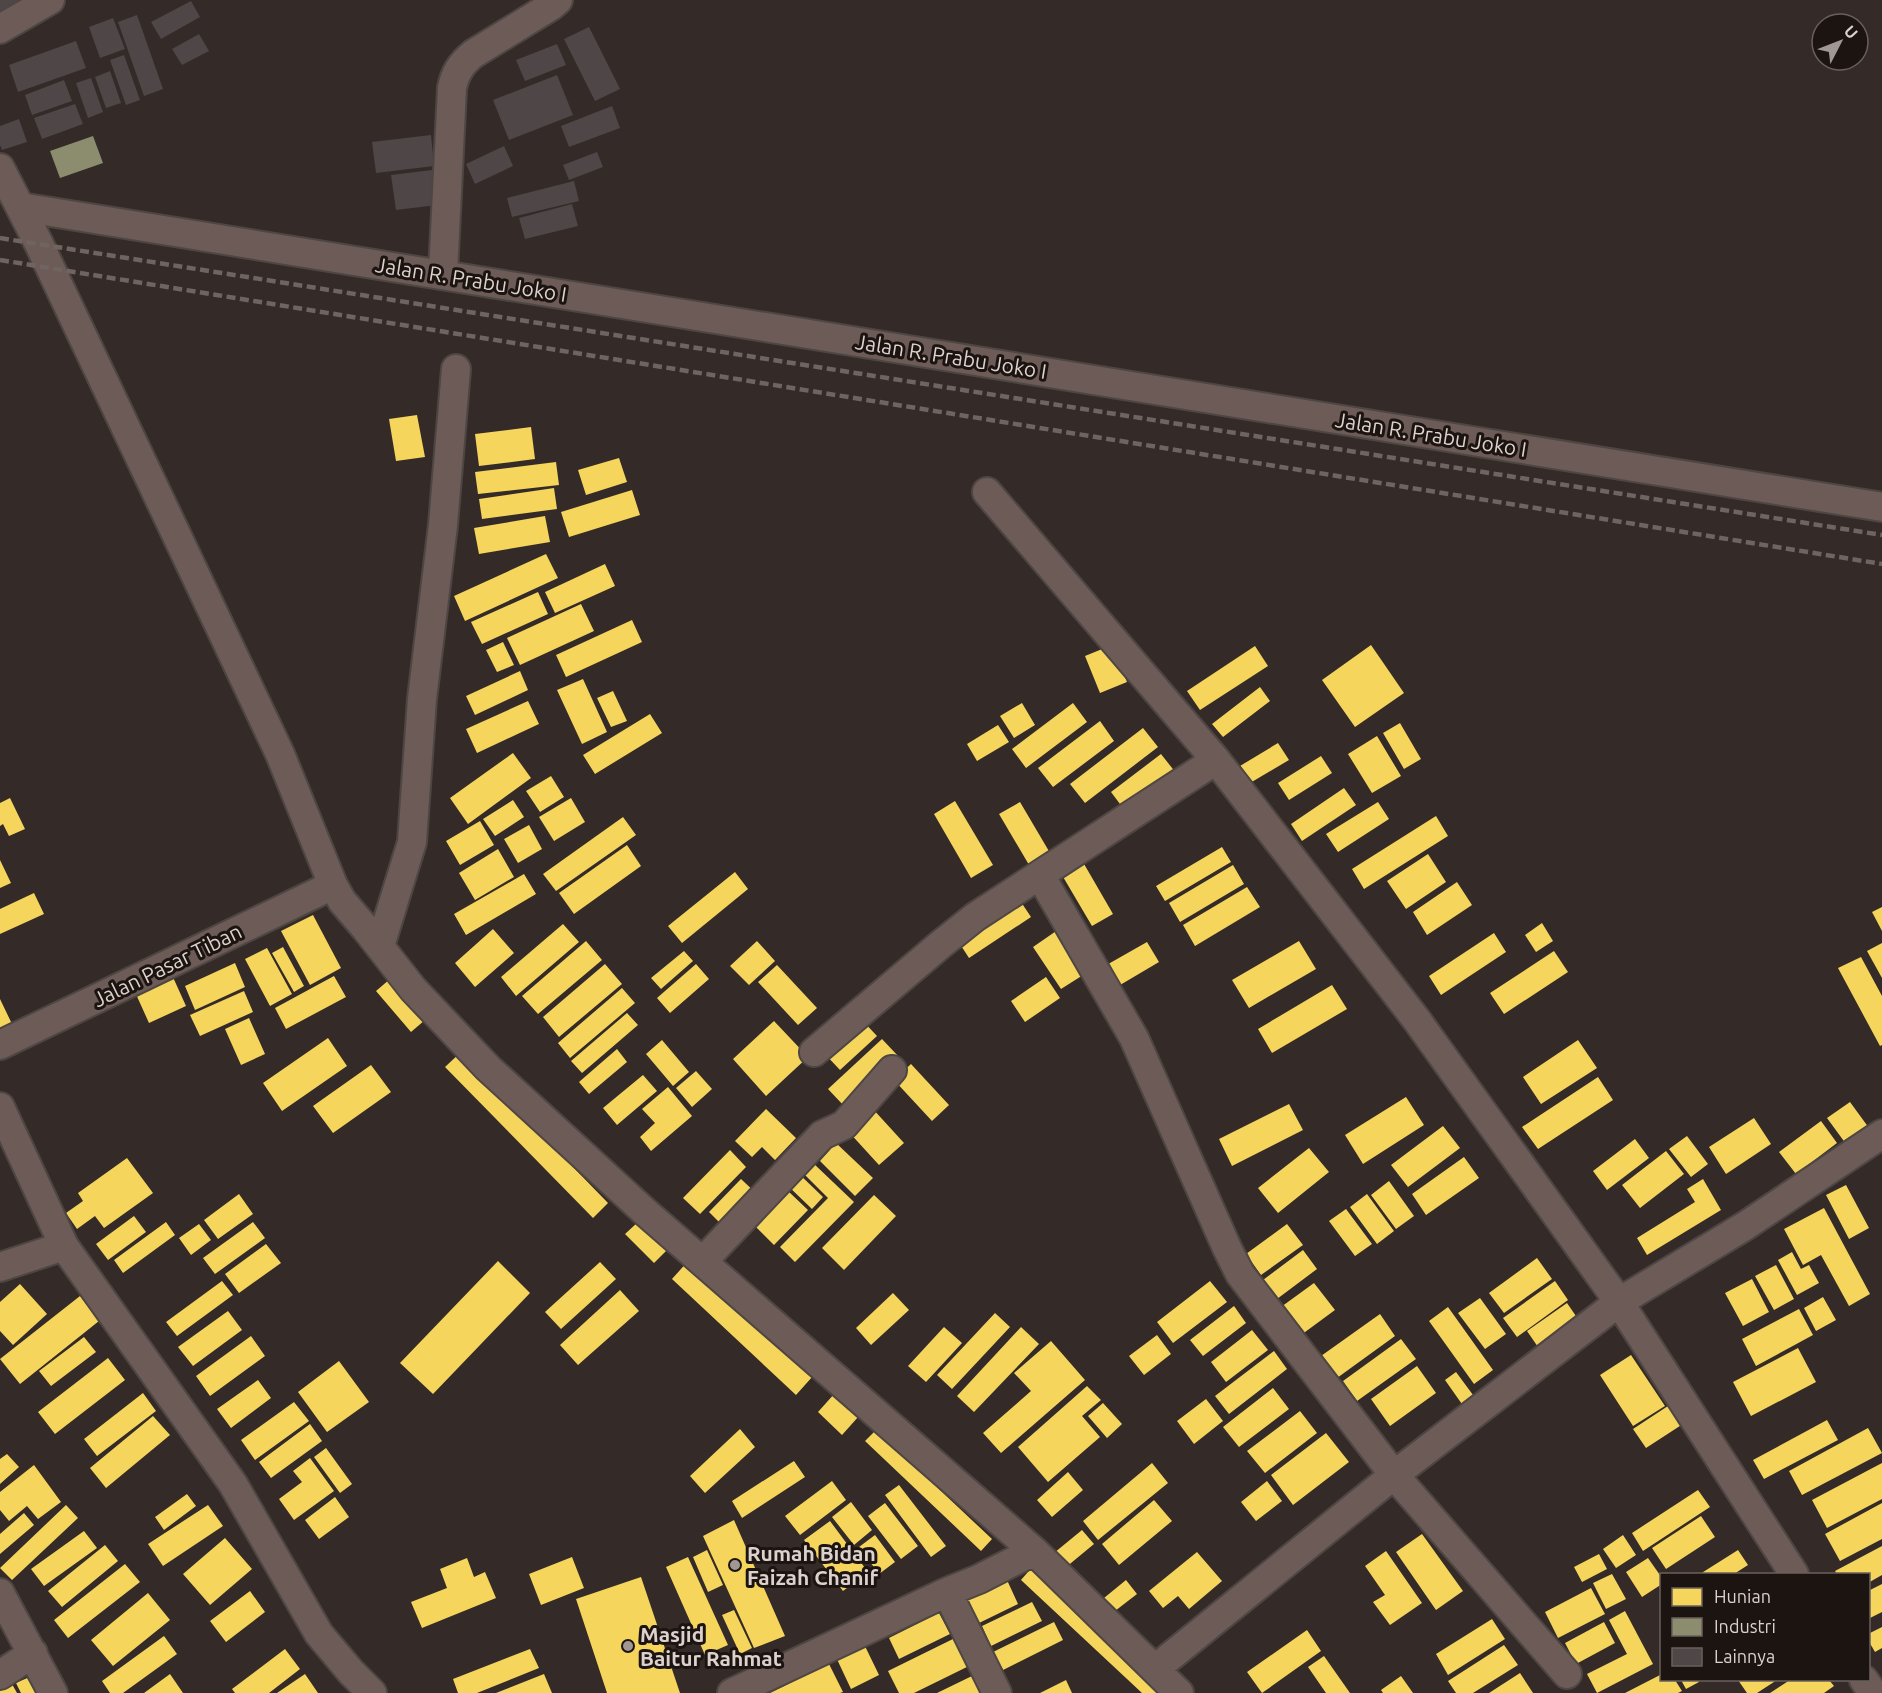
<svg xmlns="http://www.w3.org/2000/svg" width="1882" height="1693" viewBox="0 0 1882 1693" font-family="Ubuntu,sans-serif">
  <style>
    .homes { fill: #f6d55c }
    .industry { fill: #8c8c6e }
    .building { fill: #4e4647 }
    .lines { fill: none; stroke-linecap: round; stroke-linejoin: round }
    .street-casing { stroke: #4e4643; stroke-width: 32 }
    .street { stroke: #6c5b57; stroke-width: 28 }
    .rail { stroke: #706461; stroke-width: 4.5; stroke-dasharray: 9 4.5; stroke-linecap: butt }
    .poi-dot { fill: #a19793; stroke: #1c1411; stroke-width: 2 }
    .labels { text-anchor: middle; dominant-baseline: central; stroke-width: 6; stroke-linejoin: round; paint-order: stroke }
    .street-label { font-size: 21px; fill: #dcd1cc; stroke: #1c1411 }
    .poi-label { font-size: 21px; font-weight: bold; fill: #dcd1cc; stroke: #1c1411; text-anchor: start }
  </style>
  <rect width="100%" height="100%" fill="#342b28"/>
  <path class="homes" d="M417,415L425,457L396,461L389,419Z
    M531,427L535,459L479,466L475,434Z
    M619,458L627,482L586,495L578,470Z
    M556,462L559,485L478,494L475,472Z
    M554,488L557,509L482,519L479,499Z
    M632,490L640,515L569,537L561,512Z
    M545,516L550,542L479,554L474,528Z
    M546,554L558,578L465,621L454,596Z
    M605,564L615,586L555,613L545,592Z
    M538,592L548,614L482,644L471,622Z
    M581,604L594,631L520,665L507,638Z
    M632,620L642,642L566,677L556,655Z
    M503,642L514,665L497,672L486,650Z
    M1112,645L1127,682L1100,693L1085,656Z
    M1371,645L1404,693L1355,727L1322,680Z
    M1255,646L1268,666L1200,710L1187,691Z
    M520,671L528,690L475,715L466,696Z
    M583,679L607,732L582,744L557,690Z
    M1260,687L1270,701L1223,737L1212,724Z
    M613,691L627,721L611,727L597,698Z
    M528,701L539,724L477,753L466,729Z
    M1022,703L1035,725L1014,738L1000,716Z
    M1073,703L1087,722L1026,768L1012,749Z
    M650,714L662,733L595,774L583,755Z
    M1100,721L1114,741L1053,787L1038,768Z
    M1400,723L1421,759L1404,769L1383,733Z
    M998,725L1009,742L977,761L967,744Z
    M1143,728L1158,747L1085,803L1070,784Z
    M1377,736L1401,776L1372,793L1348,754Z
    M1278,743L1289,760L1245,786L1235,769Z
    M513,753L531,778L468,824L450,798Z
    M1161,754L1176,773L1126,812L1111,792Z
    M1321,756L1332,773L1289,800L1278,783Z
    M551,776L564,797L540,812L526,791Z
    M1344,788L1356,805L1302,841L1291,824Z
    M10,798L25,829L9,836L3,824L0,826V803Z
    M571,798L585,822L554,841L539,817Z
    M513,800L524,817L495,836L483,819Z
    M955,801L993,865L971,878L934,814Z
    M1020,802L1053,858L1032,870L999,814Z
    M1378,802L1389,819L1338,852L1326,834Z
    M1436,816L1448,836L1364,889L1352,869Z
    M623,817L636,835L556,891L543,874Z
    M480,821L494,845L460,865L446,841Z
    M529,825L542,849L518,863L504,839Z
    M627,845L641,866L574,914L559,893Z
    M1222,847L1231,862L1165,901L1156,886Z
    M498,849L514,877L475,900L459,873Z
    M1428,854L1446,882L1406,909L1387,881Z
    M1080,857L1113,914L1092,926L1059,870Z
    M0,860L11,883L0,888Z
    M1233,865L1244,884L1180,922L1169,903Z
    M735,872L748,889L682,943L668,926Z
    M524,874L536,894L466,935L454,914Z
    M1457,882L1472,905L1427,935L1413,912Z
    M1247,887L1260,907L1195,946L1183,925Z
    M34,893L44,914L0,934V909Z
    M1019,899L1031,917L969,958L958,941Z
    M1882,907V931L1872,912Z
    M313,915L341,968L310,985L281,931Z
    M1542,923L1553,941L1536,952L1525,935Z
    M563,924L579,942L516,996L501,977Z
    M1062,927L1091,970L1061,989L1033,947Z
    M493,929L514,953L475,987L455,963Z
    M1494,933L1506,952L1441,995L1429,976Z
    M586,941L602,960L538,1014L522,996Z
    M757,941L775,961L749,985L730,966Z
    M1299,941L1316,969L1249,1008L1232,980Z
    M1147,942L1159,962L1115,988L1103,967Z
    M1882,943V978L1867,951Z
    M283,947L304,986L294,992L272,953Z
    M267,948L292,994L270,1006L245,959Z
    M684,951L693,961L661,989L651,978Z
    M1554,951L1568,972L1504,1014L1490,993Z
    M1861,957L1882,996V1045L1880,1046L1838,968Z
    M235,963L245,987L195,1010L185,986Z
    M605,964L622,984L559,1037L543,1017Z
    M696,964L709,979L670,1013L657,998Z
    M777,965L817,1008L798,1025L758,982Z
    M172,975L186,1006L149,1023L135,992Z
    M334,976L346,997L286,1029L275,1008Z
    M1046,977L1060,998L1025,1022L1011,1001Z
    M390,979L425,1020L411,1032L376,991Z
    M1332,985L1347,1009L1272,1053L1258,1029Z
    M622,988L635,1003L570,1058L558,1043Z
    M244,991L253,1012L200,1036L190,1015Z
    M0,999L12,1024L0,1029Z
    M627,1013L638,1025L582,1073L571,1061Z
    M249,1018L265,1054L241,1065L225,1029Z
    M861,1019L877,1036L840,1070L824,1053Z
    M774,1021L808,1057L766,1096L733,1059Z
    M328,1038L347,1066L282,1111L263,1083Z
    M882,1039L899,1057L845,1107L828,1089Z
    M662,1040L689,1072L673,1086L646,1054Z
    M1578,1040L1597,1068L1541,1104L1523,1077Z
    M617,1049L627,1062L589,1094L579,1082Z
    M461,1052L608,1203L593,1218L445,1067Z
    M911,1064L949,1105L932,1121L894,1080Z
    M371,1065L391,1092L333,1133L313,1106Z
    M696,1071L712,1089L692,1107L676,1088Z
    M643,1075L657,1091L617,1125L603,1108Z
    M1598,1077L1613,1100L1538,1149L1522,1127Z
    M668,1087L692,1116L651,1151L640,1137L655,1123L642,1109Z
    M1406,1097L1424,1125L1363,1164L1345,1135Z
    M1850,1102L1869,1128L1846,1144L1827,1118Z
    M1289,1104L1303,1130L1232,1166L1219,1139Z
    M872,1108L904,1143L879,1165L847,1130Z
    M766,1109L796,1138L775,1160L762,1147L752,1157L735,1141Z
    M1754,1118L1771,1144L1726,1174L1709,1147Z
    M1821,1121L1837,1143L1796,1174L1779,1152Z
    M1443,1126L1460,1148L1408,1187L1391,1165Z
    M1687,1136L1708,1164L1691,1177L1669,1149Z
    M1635,1139L1649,1158L1607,1190L1593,1171Z
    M836,1143L873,1178L855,1196L820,1161Z
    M1309,1148L1329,1172L1278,1213L1258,1188Z
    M730,1150L746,1167L700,1214L683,1198Z
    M1666,1151L1684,1174L1640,1208L1622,1185Z
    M1464,1157L1479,1178L1426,1215L1412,1194Z
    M127,1158L153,1193L104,1228L95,1216L77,1229L66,1213L83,1201L78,1193Z
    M812,1162L854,1202L795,1262L780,1247L828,1198L802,1172Z
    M796,1171L823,1197L812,1209L784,1182Z
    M741,1179L758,1195L725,1228L709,1212Z
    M1703,1179L1721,1210L1647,1255L1637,1238L1695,1202L1687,1189Z
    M1389,1181L1414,1216L1396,1229L1371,1195Z
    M1846,1185L1869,1228L1849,1239L1826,1195Z
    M788,1191L808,1210L774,1245L755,1226Z
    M239,1194L253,1214L218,1239L204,1220Z
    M1367,1194L1394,1231L1377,1244L1350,1207Z
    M874,1195L896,1216L844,1270L822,1248Z
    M1824,1208L1870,1294L1849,1306L1821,1255L1803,1265L1784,1229Z
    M1346,1209L1372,1244L1355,1256L1329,1221Z
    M134,1216L146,1232L108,1260L96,1244Z
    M166,1222L175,1235L123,1273L114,1260Z
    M253,1222L265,1238L215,1274L203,1258Z
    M638,1222L667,1250L654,1263L625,1234Z
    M199,1224L211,1240L191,1255L179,1238Z
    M1287,1224L1303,1245L1261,1275L1246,1254Z
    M266,1244L281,1263L239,1293L225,1274Z
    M1303,1250L1317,1269L1273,1302L1259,1283Z
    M1792,1252L1801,1269L1809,1265L1819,1283L1797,1295L1778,1260Z
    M1537,1258L1552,1279L1504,1313L1489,1293Z
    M689,1260L813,1376L796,1395L672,1279Z
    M498,1261L530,1293L433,1394L400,1363Z
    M600,1262L616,1279L561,1329L545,1312Z
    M1776,1265L1794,1299L1774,1310L1755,1276Z
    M1752,1279L1769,1312L1743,1326L1725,1293Z
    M222,1281L233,1295L177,1336L166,1322Z
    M1210,1281L1227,1302L1173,1343L1157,1322Z
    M1555,1281L1568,1300L1517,1337L1503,1318Z
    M1314,1283L1335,1310L1301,1335L1281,1307Z
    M20,1284L47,1314L13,1345L0,1331V1302Z
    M620,1290L639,1311L578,1365L560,1345Z
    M893,1293L909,1310L871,1345L856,1328Z
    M80,1296L99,1321L20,1384L0,1359Z
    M1823,1297L1836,1320L1816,1331L1804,1308Z
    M1480,1298L1506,1334L1485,1349L1458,1313Z
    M1567,1303L1578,1319L1538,1347L1527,1331Z
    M1234,1306L1246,1323L1203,1356L1190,1340Z
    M1448,1307L1493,1370L1474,1384L1429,1321Z
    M1799,1309L1813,1335L1756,1366L1742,1339Z
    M228,1311L242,1330L193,1366L178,1347Z
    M995,1313L1010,1327L952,1389L937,1375Z
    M1380,1314L1395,1336L1337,1378L1321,1356Z
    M944,1327L962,1343L926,1382L908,1366Z
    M1021,1327L1039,1344L974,1412L957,1396Z
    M1252,1330L1268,1350L1226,1382L1211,1362Z
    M1157,1335L1171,1354L1144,1375L1129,1356Z
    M251,1336L265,1356L210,1396L196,1376Z
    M84,1337L96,1352L51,1386L39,1371Z
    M1401,1339L1416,1359L1357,1401L1343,1381Z
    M1051,1341L1085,1380L1001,1453L983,1433L1031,1391L1014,1373Z
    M1798,1348L1816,1382L1751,1416L1733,1382Z
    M1274,1351L1287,1369L1229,1414L1215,1396Z
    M1631,1355L1665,1406L1633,1426L1600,1375Z
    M108,1358L125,1380L55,1434L38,1412Z
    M339,1361L369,1402L327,1432L298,1392Z
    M1417,1366L1436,1393L1390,1426L1371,1399Z
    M1456,1372L1476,1399L1464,1407L1445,1380Z
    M258,1380L271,1398L231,1428L217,1409Z
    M1087,1386L1101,1400L1082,1416L1100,1437L1048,1482L1018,1447Z
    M1273,1388L1289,1409L1239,1447L1223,1427Z
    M143,1393L156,1411L97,1456L84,1439Z
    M835,1393L859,1416L842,1435L818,1412Z
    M1206,1399L1223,1421L1194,1444L1177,1421Z
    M294,1402L309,1421L255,1460L241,1440Z
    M1674,1402L1686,1422L1646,1448L1633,1429Z
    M1103,1403L1122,1424L1107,1438L1088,1416Z
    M1300,1411L1317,1433L1265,1473L1247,1451Z
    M153,1416L170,1435L106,1488L90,1468Z
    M1827,1420L1838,1440L1764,1479L1753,1460Z
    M310,1424L322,1441L271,1478L259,1462Z
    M1868,1428L1882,1453L1802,1495L1789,1471Z
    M740,1429L755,1447L705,1493L690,1476Z
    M876,1430L992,1539L981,1551L865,1441Z
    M1326,1433L1349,1462L1293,1505L1271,1475Z
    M326,1448L352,1484L340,1493L314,1457Z
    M7,1454L19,1467L0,1484V1459Z
    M310,1458L334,1491L294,1520L279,1499L302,1482L293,1471Z
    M794,1461L805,1477L742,1518L732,1501Z
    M1152,1463L1168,1483L1098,1540L1083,1521Z
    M1882,1463V1499L1827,1528L1812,1500Z
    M34,1465L61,1502L38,1519L27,1506L9,1521L0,1510V1492Z
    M1068,1472L1083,1490L1052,1517L1037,1500Z
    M832,1481L846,1500L800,1535L785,1516Z
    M1267,1481L1282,1501L1256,1521L1241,1502Z
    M899,1485L946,1546L931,1557L885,1495Z
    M1698,1490L1710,1507L1643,1551L1632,1533Z
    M187,1494L196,1506L164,1530L155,1517Z
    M335,1497L349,1517L319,1539L305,1520Z
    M1154,1500L1172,1521L1119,1565L1102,1544Z
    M851,1502L872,1530L854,1545L832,1517Z
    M885,1503L918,1546L901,1559L868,1516Z
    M1882,1503V1539L1840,1561L1825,1534Z
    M66,1505L78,1518L12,1580L0,1568Z
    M208,1505L223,1526L163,1566L148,1544Z
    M24,1513L34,1525L0,1554V1534Z
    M1701,1516L1715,1537L1666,1569L1652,1548Z
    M734,1520L785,1636L754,1648L703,1536Z
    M830,1521L868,1572L843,1591L804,1540Z
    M1082,1530L1094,1544L1065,1568L1054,1553Z
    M84,1531L97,1548L44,1586L31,1569Z
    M1422,1534L1463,1591L1436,1610L1396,1552Z
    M875,1535L895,1562L879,1574L859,1547Z
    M1623,1535L1636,1555L1616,1568L1603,1549Z
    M225,1538L252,1569L210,1605L183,1574Z
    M105,1545L118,1561L62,1607L48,1591Z
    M1882,1546V1575L1868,1583V1574H1837L1835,1571Z
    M707,1550L723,1585L708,1592L693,1557Z
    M1738,1550L1748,1565L1734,1574H1700Z
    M1386,1551L1422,1603L1390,1625L1373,1602L1385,1595L1365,1566Z
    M1197,1552L1222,1581L1189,1609L1178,1596L1163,1608L1149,1591Z
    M1599,1554L1607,1569L1582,1582L1574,1567Z
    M572,1557L584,1588L541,1605L529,1574Z
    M688,1557L728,1645L705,1655L666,1567Z
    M467,1558L474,1577L485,1572L496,1598L422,1628L411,1602L447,1588L440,1569Z
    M1648,1558L1662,1578V1584L1642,1597L1626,1572Z
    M125,1564L140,1582L68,1638L54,1620Z
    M1034,1565L1171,1693H1142L1021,1580Z
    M1612,1574L1626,1599L1606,1609L1593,1583Z
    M641,1577L680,1693H607L576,1599Z
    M1007,1580L1018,1604L977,1624L966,1601Z
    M1126,1580L1137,1594L1115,1611L1104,1598Z
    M1882,1584V1612L1868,1619V1591Z
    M1591,1588L1605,1614L1558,1638L1545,1612Z
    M250,1591L265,1612L226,1642L210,1621Z
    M148,1593L170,1620L113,1666L91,1640Z
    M1032,1602L1042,1621L991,1646L982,1626Z
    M734,1610L752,1648L740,1654L722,1615Z
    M1625,1611L1653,1664L1597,1693L1587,1674L1627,1654L1609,1620Z
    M939,1613L950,1634L899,1659L889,1638Z
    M1492,1619L1505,1639L1448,1675L1436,1654Z
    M1054,1622L1063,1640L1003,1670L993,1652Z
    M1604,1622L1615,1643L1576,1664L1565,1643Z
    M1882,1627V1648L1875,1652L1868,1640V1634Z
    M1307,1630L1321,1651L1262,1693L1247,1672Z
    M164,1636L177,1654L123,1693H110L102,1681Z
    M957,1637L971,1665L914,1693H899L888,1671Z
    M863,1642L879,1675L851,1689L835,1655Z
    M1504,1645L1518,1665L1473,1693H1456L1448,1681Z
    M285,1649L300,1669L269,1693H235L232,1689Z
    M530,1649L539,1668L477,1693H458L453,1679Z
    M1324,1656L1350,1693H1326L1308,1667Z
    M829,1664L843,1692L840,1693H770Z
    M1520,1673L1533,1693H1489Z
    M170,1674L183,1693H144Z
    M305,1674L318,1693H277Z
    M544,1674L552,1693H496Z
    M1662,1674V1680H1675L1682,1691L1678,1693H1625Z
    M34,1675L38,1693H21L16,1683Z
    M972,1676L980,1693H937Z
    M1401,1676L1413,1693H1383L1381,1690Z
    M1066,1680L1072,1693H1040Z
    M1681,1680H1698L1699,1682L1686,1689Z
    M1738,1680H1777L1757,1693H1747Z
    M1790,1680H1829L1834,1686L1824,1693H1770Z
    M12,1684L17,1693H0V1691Z"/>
  <path class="industry" d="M93,136L103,163L60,178L50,151Z"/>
  <path class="building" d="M0,0H24L0,13Z
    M191,1L200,17L161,39L151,22Z
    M137,15L163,89L144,96L118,22Z
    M113,18L125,49L100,58L89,27Z
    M589,27L620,89L595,101L564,39Z
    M199,34L209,51L182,65L172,49Z
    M76,41L86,68L18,92L9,65Z
    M557,44L566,65L525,81L516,60Z
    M124,55L140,100L126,105L110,60Z
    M110,71L121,103L106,108L95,77Z
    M557,75L573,115L509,140L493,100Z
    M91,78L103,112L88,118L76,83Z
    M64,80L72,101L32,115L25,95Z
    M75,104L83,124L42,139L34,118Z
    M612,106L620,128L569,147L561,126Z
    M19,119L27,142L2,150L0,145V126Z
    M431,135L434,166L376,173L372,142Z
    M504,146L513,166L475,184L466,164Z
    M597,152L603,167L569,180L563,165Z
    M432,170L437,205L396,210L391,175Z
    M574,181L579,201L512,217L507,198Z
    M572,204L578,226L525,239L519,218Z"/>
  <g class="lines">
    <defs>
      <path id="street" d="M0,29L50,0
        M0,168L39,244L280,754L333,885L342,901L366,929L413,989L488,1068L643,1210L1034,1551L1179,1693
        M20,207L1882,507
        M443,274L452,88C455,73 461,64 473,54L551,6L558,0
        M987,492L1216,760L1416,1019L1619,1302L1794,1574
        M1040,875L1134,1038L1227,1248L1240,1274L1394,1475L1567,1674
        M380,946L412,842L422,699L443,525L456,369
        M0,1045L333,885
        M814,1052L940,945L975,917L1216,760
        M0,1107L64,1246L233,1484L319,1634L351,1672L372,1693
        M703,1261L822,1135L844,1125L892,1070
        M0,1267L64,1246
        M947,1592L997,1693
        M0,1593L53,1693
        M1155,1669L1394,1475L1619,1302L1745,1226L1882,1134
        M0,1675L33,1653
        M1864,1680L1873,1693
        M732,1693L947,1592L979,1579L1034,1551"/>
    </defs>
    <use href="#street" class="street-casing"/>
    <use href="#street" class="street"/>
    <path class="rail" d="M0,238L1882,535
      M0,260L1882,564"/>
  </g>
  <g class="poi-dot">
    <circle cx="735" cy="1565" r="6"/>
    <circle cx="628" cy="1646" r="6"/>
  </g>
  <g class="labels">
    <g class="street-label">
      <text transform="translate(471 279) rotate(9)">Jalan R. Prabu Joko I</text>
      <text transform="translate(951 356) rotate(9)">Jalan R. Prabu Joko I</text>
      <text transform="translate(1431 434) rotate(9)">Jalan R. Prabu Joko I</text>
      <text transform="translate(167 965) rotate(-26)">Jalan Pasar Tiban</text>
    </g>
    <g class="poi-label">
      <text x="747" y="1553">Rumah Bidan<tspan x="747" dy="24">Faizah Chanif</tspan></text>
      <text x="640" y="1634">Masjid<tspan x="640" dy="24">Baitur Rahmat</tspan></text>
    </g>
  </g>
  <rect x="1660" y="1573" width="210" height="108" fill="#1c1411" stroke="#69605c" stroke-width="1.5"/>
  <rect x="1672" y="1588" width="30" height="18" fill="#f6d55c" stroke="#69605c" stroke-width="1.5"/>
  <text x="1714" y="1603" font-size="18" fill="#dcd1cc">Hunian</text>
  <rect x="1672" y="1618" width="30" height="18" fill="#8c8c6e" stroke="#69605c" stroke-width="1.5"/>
  <text x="1714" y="1633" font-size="18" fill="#dcd1cc">Industri</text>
  <rect x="1672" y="1648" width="30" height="18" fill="#4e4647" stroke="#69605c" stroke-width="1.5"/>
  <text x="1714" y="1663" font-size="18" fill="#dcd1cc">Lainnya</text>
  <g transform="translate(1840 42) rotate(48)"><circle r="28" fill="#1c1411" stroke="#69605c" stroke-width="1.5"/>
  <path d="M0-4.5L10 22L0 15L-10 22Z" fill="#a19793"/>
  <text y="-9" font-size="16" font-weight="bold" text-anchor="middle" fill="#dcd1cc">U</text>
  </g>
</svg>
